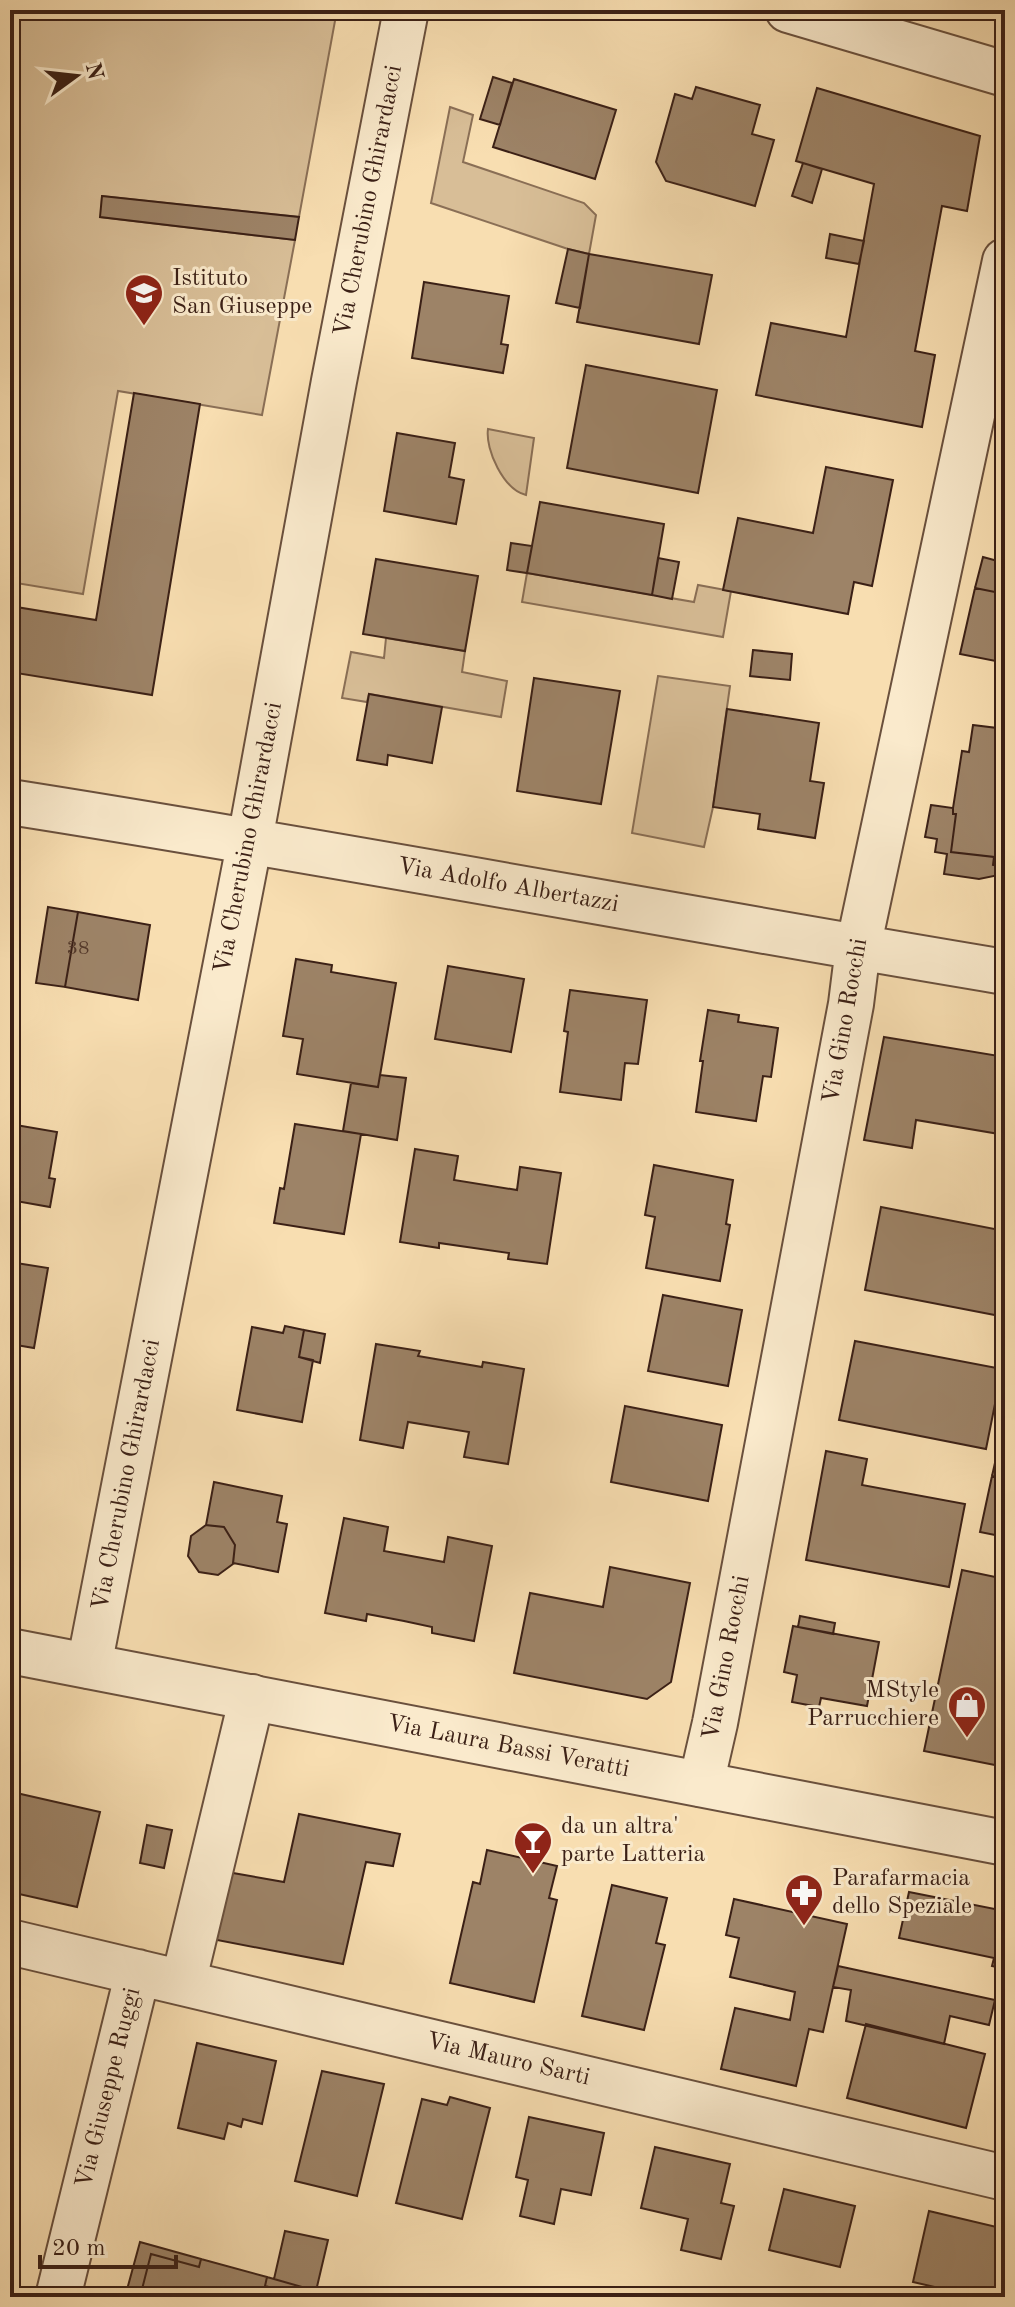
<svg xmlns="http://www.w3.org/2000/svg" width="1015" height="2307" viewBox="0 0 1015 2307" font-family="'Old Standard TT',serif">
  <style>
    .green { fill: #d8be97; stroke: #8a6f56; stroke-width: 2 }
    .building { fill: #9d8367; stroke: #3b2016; stroke-width: 2 }
    .lines { fill: none; stroke-linecap: round; stroke-linejoin: round }
    .minor-casing { stroke: #6a503d; stroke-width: 48 }
    .tertiary-casing { stroke: #6a503d; stroke-width: 48 }
    .minor { stroke: #faeacc; stroke-width: 44 }
    .tertiary { stroke: #faeacc; stroke-width: 44 }
    .labels { text-anchor: middle; dominant-baseline: central; stroke-width: 6; stroke-linejoin: round; paint-order: stroke }
    .number-label { font-size: 20px; fill: #54392a }
    .street-label { font-size: 24px; fill: #3b2016; stroke: #faeacc }
    .poi-label { font-size: 24px; fill: #3b2016; stroke: #faeacc; text-anchor: start }
  </style>
  <rect width="100%" height="100%" fill="#f8deb1"/>
  <filter id="stains"><feTurbulence type="fractalNoise" baseFrequency=".0025" numOctaves="4"/><feColorMatrix values="0 0 0 0 .2 0 0 0 0 .09 0 0 0 0 .02 0 0 0 .5 -.17"/></filter>
  <radialGradient id="worn" r=".72"><stop offset=".6" stop-color="#630" stop-opacity="0"/><stop offset="1" stop-color="#630" stop-opacity=".3"/></radialGradient>
  <path class="green" d="M10,10H337L299,217L102,196L101,217L295,240L262,415L118,391L83,594L10,582Z
    M450,107L473,115L463,162L584,203L596,215L589,254L568,249L431,203Z
    M488,429L534,438L526,495C504,490 485,450 488,429Z
    M527,573L694,602L698,585L731,591L723,637L522,602Z
    M386,638L465,651L462,672L507,681L501,717L369,694L367,702L342,698L351,652L384,658Z
    M658,676L730,686L713,807L704,847L632,833Z"/>
  <path class="building" d="M493,77L512,83L500,125L480,119Z
    M514,79L616,110L595,179L493,147Z
    M696,87L760,105L752,134L774,140L755,206L666,181L656,162L675,94L692,99Z
    M817,88L980,136L967,211L942,206L915,351L935,355L922,427L756,395L771,323L846,337L874,184L796,161Z
    M803,163L822,169L812,203L792,196Z
    M102,196L299,217L295,240L100,217Z
    M830,234L864,241L859,264L826,258Z
    M568,249L589,254L580,308L556,303Z
    M589,254L712,275L699,344L577,322Z
    M424,282L509,296L501,344L508,345L503,373L412,358Z
    M586,365L717,390L698,493L567,468Z
    M134,393L200,404L152,695L10,672V606L96,620Z
    M397,433L455,443L449,477L464,480L456,524L384,511Z
    M826,467L893,480L872,586L854,582L848,614L723,590L738,518L813,533Z
    M540,502L664,524L652,595L527,573Z
    M511,543L532,546L527,573L507,570Z
    M983,557L1005,563V594L975,588Z
    M658,558L679,562L672,599L652,595Z
    M376,559L478,576L465,651L363,634Z
    M975,588L1005,594V673L999,672L1001,662L960,654Z
    M753,650L792,654L790,680L750,676Z
    M534,678L620,691L601,804L517,791Z
    M369,694L442,707L432,763L388,755L387,765L357,760Z
    M727,709L819,723L810,781L824,783L815,838L758,829L760,814L713,807Z
    M973,725L1005,729V867L993,865L994,857L951,852L956,814H953V808L962,751L969,752Z
    M931,805L953,808V814H956L951,852L994,857L993,865L1001,866L999,875L979,879L944,874L947,854L935,852L937,839L925,837Z
    M48,907L78,912L65,987L36,983Z
    M78,912L150,925L138,1000L65,987Z
    M296,959L332,965L331,972L396,983L378,1087L297,1074L303,1039L283,1036Z
    M448,966L524,979L511,1052L435,1039Z
    M570,990L647,1000L638,1064L625,1063L621,1100L560,1092L568,1032L564,1031Z
    M708,1010L739,1015L738,1022L778,1028L771,1077L763,1076L756,1121L696,1112L703,1061H700Z
    M884,1037L1005,1057V1135L916,1120L912,1148L864,1140Z
    M380,1075L406,1078L397,1140L343,1131L351,1083L378,1087Z
    M10,1124L57,1132L49,1178L55,1179L50,1207L10,1200Z
    M295,1124L361,1134L344,1234L274,1223L280,1188L284,1189Z
    M415,1149L458,1156L454,1180L517,1190L520,1167L561,1173L547,1264L508,1259L509,1253L439,1243V1248L400,1242Z
    M654,1165L733,1180L726,1224L730,1225L720,1281L646,1268L655,1217L645,1215Z
    M881,1207L1005,1231V1317L865,1290Z
    M10,1262L48,1268L34,1348L10,1344Z
    M663,1295L742,1310L728,1386L648,1371Z
    M285,1326L304,1330L299,1357L313,1360L302,1422L237,1410L252,1327L283,1333Z
    M304,1330L325,1334L320,1363L299,1357Z
    M855,1341L1002,1369L986,1449L839,1420Z
    M376,1344L420,1351L418,1356L482,1367L483,1362L524,1369L508,1464L464,1457L469,1432L408,1422L403,1448L360,1440Z
    M625,1406L722,1425L708,1501L611,1482Z
    M1005,1414V1455L997,1454Z
    M826,1451L867,1459L862,1485L965,1504L949,1587L806,1560Z
    M997,1454L1005,1455V1479L992,1476Z
    M992,1476L1005,1479V1537L980,1532Z
    M214,1482L282,1496L277,1522L287,1524L278,1572L233,1563L235,1545L224,1527L206,1525Z
    M344,1518L388,1527L384,1551L444,1562L448,1537L492,1546L474,1641L432,1633V1627L404,1621L367,1614L366,1621L325,1613Z
    M206,1525L224,1527L235,1545L233,1564L218,1575L199,1572L188,1556L191,1536Z
    M610,1567L690,1583L671,1682L647,1699L514,1673L530,1593L603,1607Z
    M962,1570L1005,1579V1767L924,1751Z
    M800,1616L835,1623L833,1634L798,1627Z
    M793,1626L879,1642L867,1706L821,1698L819,1707L792,1702L797,1675L784,1672Z
    M12,1792L100,1812L77,1907L10,1892V1845L13,1833H10V1801Z
    M299,1814L400,1834L393,1866L366,1862L343,1964L212,1939L227,1872L284,1882Z
    M147,1825L172,1830L164,1868L140,1863Z
    M487,1850L557,1866L549,1898L557,1900L534,2002L450,1983L473,1882L480,1884Z
    M612,1885L667,1898L656,1943L665,1945L644,2030L582,2016Z
    M909,1892L1005,1911V1969L992,1966L994,1958L899,1938Z
    M734,1899L847,1924L823,2032L809,2029L796,2086L721,2069L735,2008L790,2020L795,1992L730,1977L739,1938L726,1935Z
    M838,1966L995,2000L989,2025L950,2016L944,2044L846,2021L851,1990L833,1987Z
    M866,2024L985,2054L966,2128L847,2098Z
    M197,2043L276,2061L262,2124L243,2119L241,2127L228,2123L224,2139L178,2128Z
    M322,2071L384,2084L357,2196L295,2181Z
    M450,2097L490,2108L462,2219L396,2203L422,2099L447,2105Z
    M529,2117L604,2133L591,2195L561,2189L554,2224L520,2216L528,2180L516,2177Z
    M655,2147L730,2164L721,2203L734,2206L721,2259L681,2250L688,2219L641,2208Z
    M784,2189L855,2206L840,2267L769,2250Z
    M929,2211L1005,2229V2297H978L913,2282Z
    M285,2231L328,2240L316,2291L274,2279Z
    M140,2242L201,2259L199,2267L151,2254L140,2297H125Z
    M151,2254L199,2267L201,2259L267,2277L265,2286L306,2297H140Z
    M267,2277L316,2291L315,2297H306L265,2286Z"/>
  <g class="lines">
    <defs>
      <path id="minor" d="M10,802C342,854 673,917 1005,972
        M89,1666L250,840L334,381L406,10
        M701,1784L715,1723L851,1004L858,948L1005,261
        M10,1942L1005,2178
        M183,1983L252,1697
        M58,2297L138,1972"/>
      <path id="tertiary" d="M788,10L1005,74
        M10,1651L1005,1843"/>
    </defs>
    <use href="#minor" class="minor-casing"/>
    <use href="#tertiary" class="tertiary-casing"/>
    <use href="#minor" class="minor"/>
    <use href="#tertiary" class="tertiary"/>
  </g>
  <defs>
    <symbol id="school-pin" viewBox="-11 -11 22 30"><path d="M0 17L-7.5 6A9.5 9.5 0 1 1 7.5 6Z" fill="#8f2418" stroke="#faeacc"/><path d="M0-5L7-2L0 1L-7-2ZM-4 1L0 2.5L4 1V4Q0 6-4 4Z" fill="#fff"/></symbol>
    <symbol id="shop-pin" viewBox="-11 -11 22 30"><path d="M0 17L-7.5 6A9.5 9.5 0 1 1 7.5 6Z" fill="#8f2418" stroke="#faeacc"/><path d="M-5-2.5h2.3a2.7 3.5 0 0 1 5.4 0H5L5.5 6h-11ZM-1.5-2.5h3a1.5 2.3 0 0 0-3 0Z" fill="#fff"/></symbol>
    <symbol id="bar-pin" viewBox="-11 -11 22 30"><path d="M0 17L-7.5 6A9.5 9.5 0 1 1 7.5 6Z" fill="#8f2418" stroke="#faeacc"/><path d="M-6-5H6L.8 .8V4.5H3.5V6h-7V4.5H-.8V.8Z" fill="#fff"/></symbol>
    <symbol id="pharmacy-pin" viewBox="-11 -11 22 30"><path d="M0 17L-7.5 6A9.5 9.5 0 1 1 7.5 6Z" fill="#8f2418" stroke="#faeacc"/><path d="M-2-6h4v4h4v4h-4v4h-4v-4h-4v-4h4Z" fill="#fff"/></symbol>
  </defs>
  <g fill-rule="evenodd">
    <use href="#school-pin" x="122" y="271" width="44" height="60"/>
    <use href="#shop-pin" x="945" y="1683" width="44" height="60"/>
    <use href="#bar-pin" x="511" y="1819" width="44" height="60"/>
    <use href="#pharmacy-pin" x="782" y="1871" width="44" height="60"/>
  </g>
  <g class="labels">
    <g class="number-label">
      <text x="78" y="949">38</text>
    </g>
    <g class="street-label">
      <text transform="translate(369 201) rotate(-79)">Via Cherubino Ghirardacci</text>
      <text transform="translate(249 838) rotate(-79)">Via Cherubino Ghirardacci</text>
      <text transform="translate(508 886) rotate(10)">Via Adolfo Albertazzi</text>
      <text transform="translate(846 1021) rotate(-80)">Via Gino Rocchi</text>
      <text transform="translate(127 1475) rotate(-79)">Via Cherubino Ghirardacci</text>
      <text transform="translate(727 1658) rotate(-79)">Via Gino Rocchi</text>
      <text transform="translate(508 1747) rotate(11)">Via Laura Bassi Veratti</text>
      <text transform="translate(508 2060) rotate(13)">Via Mauro Sarti</text>
      <text transform="translate(109 2088) rotate(-76)">Via Giuseppe Ruggi</text>
    </g>
    <g class="poi-label">
      <text x="172" y="279">Istituto<tspan x="172" dy="28">San Giuseppe</tspan></text>
      <text x="939" y="1691" text-anchor="end">MStyle<tspan x="939" dy="28">Parrucchiere</tspan></text>
      <text x="561" y="1827">da un altra'<tspan x="561" dy="28">parte Latteria</tspan></text>
      <text x="832" y="1879">Parafarmacia<tspan x="832" dy="28">dello Speziale</tspan></text>
    </g>
  </g>
  <rect width="1015" height="2307" fill="none" stroke="#f8deb1" stroke-width="40"/>
  <rect x="12" y="12" width="991" height="2283" fill="none" stroke="#3b2016" stroke-width="4"/>
  <rect x="20" y="20" width="975" height="2267" fill="none" stroke="#3b2016" stroke-width="2"/>
  <g transform="translate(76 76) rotate(75)" stroke="#faeacc" stroke-width="6" paint-order="stroke">
  <path d="M0-6L14 30L0 20L-14 30Z" fill="#3b2016"/>
  <text y="-12" font-size="22" font-weight="bold" text-anchor="middle" fill="#3b2016">N</text>
  </g>
  <path d="M40 2255v12h136v-12" fill="none" stroke="#3b2016" stroke-width="4"/>
  <text x="52" y="2255" font-size="24" fill="#3b2016" stroke="#faeacc" stroke-width="6" paint-order="stroke">20 m</text>
  <rect width="100%" height="100%" filter="url(#stains)"/>
  <rect width="100%" height="100%" fill="url(#worn)"/>
</svg>
